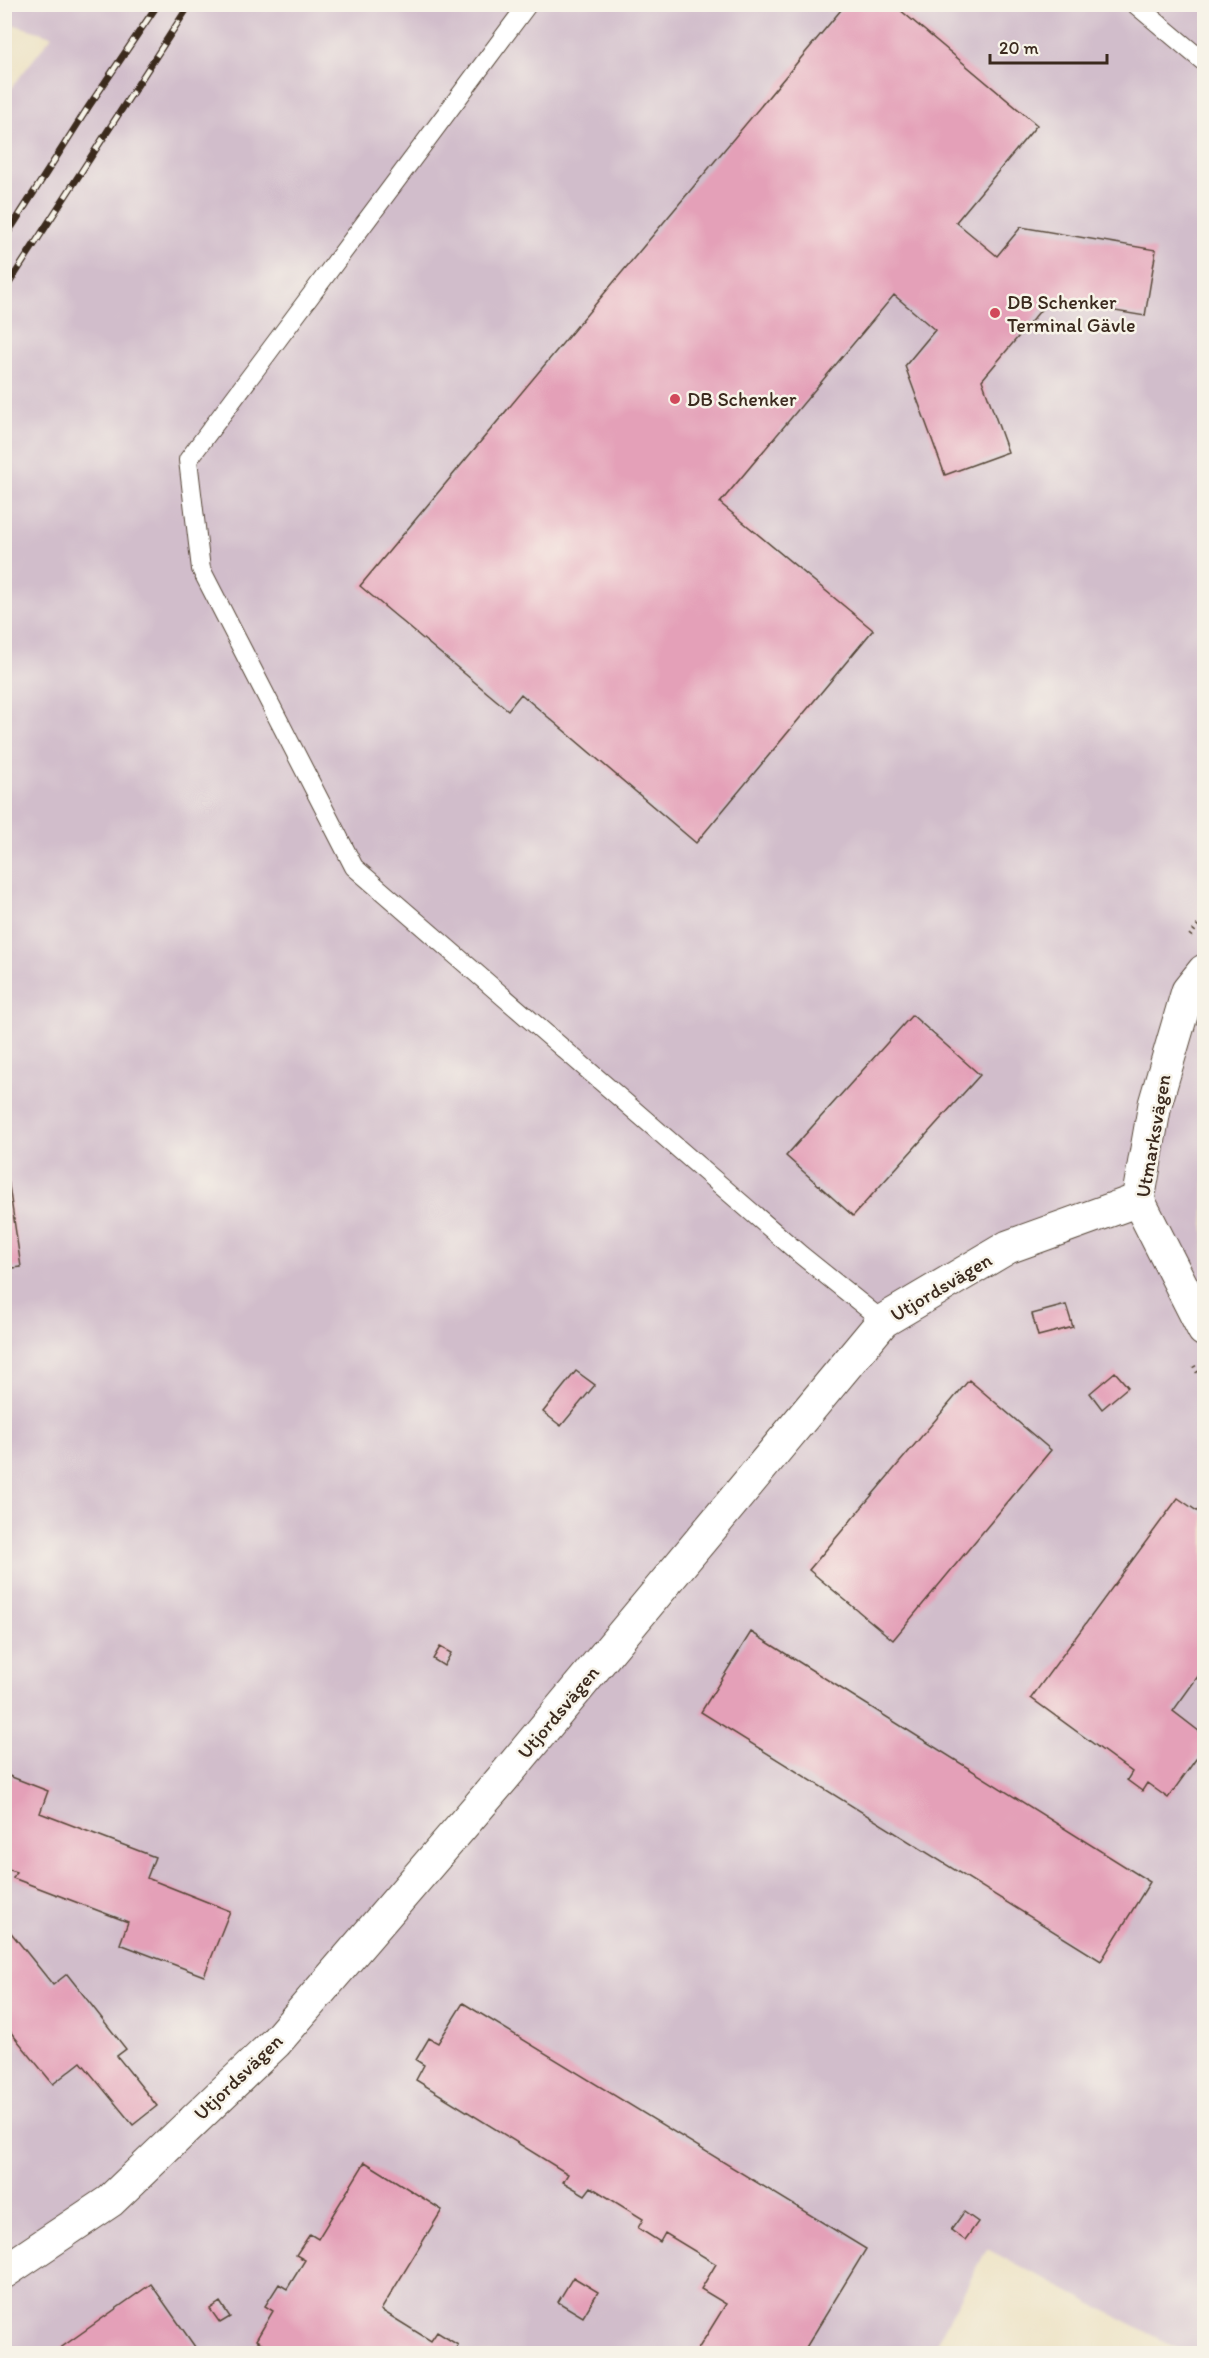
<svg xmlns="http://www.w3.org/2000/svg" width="1209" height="2358" viewBox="0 0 1209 2358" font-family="Itim,sans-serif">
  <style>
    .industrial { fill: #d1bdcb }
    .building { fill: #e4a0b8 }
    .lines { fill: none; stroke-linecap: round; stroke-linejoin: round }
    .lane-casing { stroke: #564637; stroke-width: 20 }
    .street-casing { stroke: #564637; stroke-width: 35 }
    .path { stroke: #564637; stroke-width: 4; stroke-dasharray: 1.5 4.5; stroke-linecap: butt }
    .lane { stroke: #fff; stroke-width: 18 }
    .street { stroke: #fff; stroke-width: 33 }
    .rail-casing { stroke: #3b2a1e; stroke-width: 7 }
    .rail { stroke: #f7f3e8; stroke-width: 4.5; stroke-dasharray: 14; stroke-linecap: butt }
    .poi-dot { fill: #d1495b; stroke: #f7f3e8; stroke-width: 2 }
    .labels { text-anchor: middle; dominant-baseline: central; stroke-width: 5; stroke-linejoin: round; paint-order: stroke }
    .poi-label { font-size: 20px; fill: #3b2a1e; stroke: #f7f3e8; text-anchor: start }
    .street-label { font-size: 20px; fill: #3b2a1e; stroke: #f7f3e8 }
  </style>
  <rect width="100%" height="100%" fill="#f7f3e8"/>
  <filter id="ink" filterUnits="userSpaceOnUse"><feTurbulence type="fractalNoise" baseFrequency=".0167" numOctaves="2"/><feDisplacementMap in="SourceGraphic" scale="12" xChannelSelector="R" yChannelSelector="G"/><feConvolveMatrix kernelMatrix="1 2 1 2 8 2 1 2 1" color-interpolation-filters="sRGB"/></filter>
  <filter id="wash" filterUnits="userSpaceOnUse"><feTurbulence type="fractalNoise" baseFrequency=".008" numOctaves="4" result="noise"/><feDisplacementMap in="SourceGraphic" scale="24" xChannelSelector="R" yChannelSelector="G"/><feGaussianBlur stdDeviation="1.35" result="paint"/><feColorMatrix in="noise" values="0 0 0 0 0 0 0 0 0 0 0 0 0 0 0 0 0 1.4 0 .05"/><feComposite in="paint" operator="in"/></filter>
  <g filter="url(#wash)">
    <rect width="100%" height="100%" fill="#ede2c3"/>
    <path class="industrial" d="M5,5H1204V2353H1187L987,2249L931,2353L5,2354L4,97L52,36L5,22Z"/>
    <g id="blocks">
      <path class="building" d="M846,4H893L1037,125L956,222L997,256L1021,227L1156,250L1145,316L1049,300L982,380L1008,452L945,475L905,366L935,330L894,295L720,503L873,630L696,843L521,694L508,710L360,586Z
        M912,1015L980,1075L853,1216L786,1156Z
        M4,1179H8L21,1267L4,1269Z
        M1066,1305L1073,1327L1038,1336L1032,1314Z
        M576,1371L595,1385L561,1426L543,1412Z
        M1115,1372L1128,1387L1102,1409L1090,1393Z
        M969,1380L1051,1450L893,1640L809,1570Z
        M1178,1498L1204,1516V1668L1173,1711L1204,1735V1748L1168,1798L1147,1783L1142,1791L1127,1780L1132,1772L1031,1698Z
        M751,1632L1150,1882L1101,1961L701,1712Z
        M440,1647L451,1653L444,1666L433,1659Z
        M4,1774L48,1791L40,1813L155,1857L147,1878L230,1911L204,1976L120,1944L128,1922L13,1878L16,1872L4,1868Z
        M4,1924L53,1985L67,1974L126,2049L117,2056L157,2106L133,2125L81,2062L53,2084L4,2024Z
        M463,2003L866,2249L802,2354H695L726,2304L701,2289L716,2264L665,2233L660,2242L638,2228L643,2219L591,2187L585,2195L563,2182L568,2174L416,2080L424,2065L416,2060L429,2038L438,2043Z
        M365,2162L442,2210L381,2310L431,2341L437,2332L458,2345L453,2354H279L256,2340L273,2311L265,2306L279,2284L287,2289L305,2260L296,2255L310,2234L318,2239Z
        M964,2212L978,2222L965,2240L951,2230Z
        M573,2277L598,2292L583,2317L558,2302Z
        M151,2284L200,2354H52Z
        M220,2302L230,2317L220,2323L210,2309Z"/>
    </g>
  </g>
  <g filter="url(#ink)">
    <use href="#blocks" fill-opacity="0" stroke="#564637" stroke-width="1.5"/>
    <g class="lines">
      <defs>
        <path id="lane" d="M528,4L188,460L201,569L354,867L801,1255L883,1321
          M1135,4L1204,62"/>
        <path id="street" d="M1204,971L1188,991L1155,1104L1138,1200L1204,1330
          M4,2272L110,2201L276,2042L503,1778L883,1321L1008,1247L1138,1200"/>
      </defs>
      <use href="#lane" class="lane-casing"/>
      <use href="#street" class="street-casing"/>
      <path class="path" d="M1190,936L1204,918
        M1194,1366L1204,1384"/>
      <use href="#lane" class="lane"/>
      <use href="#street" class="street"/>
      <defs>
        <path id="rail" d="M4,239L89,106L158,4
          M4,291L190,4"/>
      </defs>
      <use href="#rail" class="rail-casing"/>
      <use href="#rail" class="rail"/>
    </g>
  </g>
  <g class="poi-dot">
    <circle cx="995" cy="313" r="6"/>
    <circle cx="675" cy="399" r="6"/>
  </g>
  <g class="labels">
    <g class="poi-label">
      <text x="1007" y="302">DB Schenker<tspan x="1007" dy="23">Terminal Gävle</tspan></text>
      <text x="687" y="399">DB Schenker</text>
    </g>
    <g class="street-label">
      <text transform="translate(1153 1136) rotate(-80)">Utmarksvägen</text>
      <text transform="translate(941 1287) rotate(-31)">Utjordsvägen</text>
      <text transform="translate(558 1712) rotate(-50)">Utjordsvägen</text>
      <text transform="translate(238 2077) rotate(-44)">Utjordsvägen</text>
    </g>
  </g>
  <rect width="1209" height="2358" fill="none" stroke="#f7f3e8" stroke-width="24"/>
  <path d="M990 54v9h117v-9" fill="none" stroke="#3b2a1e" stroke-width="3"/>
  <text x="999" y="54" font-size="18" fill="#3b2a1e" stroke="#f7f3e8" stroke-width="4.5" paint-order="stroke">20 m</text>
</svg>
